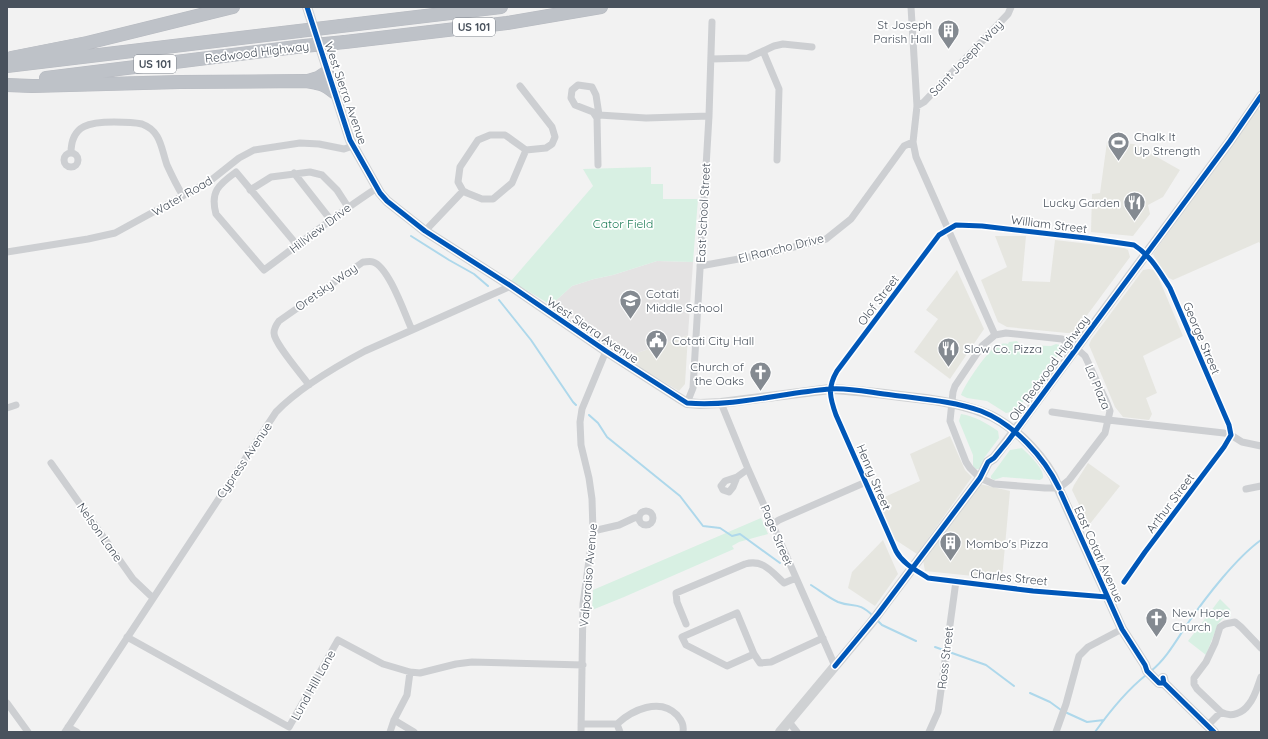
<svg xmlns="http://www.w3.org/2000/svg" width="1268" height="739" viewBox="0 0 1268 739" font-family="Quicksand,sans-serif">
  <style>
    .commercial { fill: #e6e6e0 }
    .education { fill: #e4e3e3 }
    .green { fill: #d8f0e3 }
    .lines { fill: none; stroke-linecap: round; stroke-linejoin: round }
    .stream { stroke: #aed8eb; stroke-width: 2 }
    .motorway-casing { stroke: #b7bac0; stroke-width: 14 }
    .minor { stroke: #cdcfd2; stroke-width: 7 }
    .secondary { stroke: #cfd1d3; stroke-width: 10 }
    .motorway { stroke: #bec2c8; stroke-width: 13 }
    .motorway-bridge-casing { stroke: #b7bac0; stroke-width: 14; stroke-linecap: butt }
    .motorway-bridge { stroke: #bec2c8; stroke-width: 13 }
    .cycleway-casing { stroke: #fff; stroke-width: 8 }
    .cycleway { stroke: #0057b8; stroke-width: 5 }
    .labels { text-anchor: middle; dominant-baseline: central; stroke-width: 3.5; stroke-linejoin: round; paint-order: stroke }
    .shield { fill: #fff; stroke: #80868e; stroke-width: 1 }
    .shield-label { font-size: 11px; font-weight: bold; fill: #49525d }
    .poi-label { font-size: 12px; fill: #49525d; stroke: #fff; text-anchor: start }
    .street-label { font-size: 12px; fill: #49525d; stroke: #fff }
    .park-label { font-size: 12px; fill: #1c7c56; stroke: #fff }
  </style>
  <rect width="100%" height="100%" fill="#f2f2f2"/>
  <path class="commercial" d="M1257,107L1261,112V245L1259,242L1173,280L1165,276L1153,254Z
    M1107,142L1134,144L1180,170L1163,197L1148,205L1150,214L1133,236L1091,232L1092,194L1100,193Z
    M995,236H1026L1022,281L1050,282L1055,240L1124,248L1128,250L1130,257L1074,333H1067L1007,327L998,322L981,280L1007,267Z
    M1149,269L1154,270L1157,274L1183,336L1143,356L1157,393L1146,398L1152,414L1149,420L1123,417L1115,407L1089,345L1091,340L1143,270Z
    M957,270L984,329L950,379L914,352L938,319L926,310Z
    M688,335L685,384L679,391L623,358Z
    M950,436L965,470L972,477L917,554L894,539L878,500L920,481L910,454Z
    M1088,463L1120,486L1089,525L1072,490L1074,485Z
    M980,484L1010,491L1002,579L925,571L923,560Z
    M883,540L898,574L875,606L848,588L852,572Z"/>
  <path class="education" d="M657,261L693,262L688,335L623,358L551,305L572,286L594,279L613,275Z"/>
  <path class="green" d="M651,167V184H663V199H698L693,262L657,261L613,275L594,279L572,286L551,305L511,281L593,186L583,169Z
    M1017,341L1020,345L1051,346L1056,344L1060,345L1061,348V351L1016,411L1006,413L987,401L967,398L961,395C965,384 988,350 998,345C1001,344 1004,343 1008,344L1009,342Z
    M961,414C975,416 986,423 998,431L999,438L984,458L983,464L979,469H976L973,466V455L959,421Z
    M1022,448C1028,454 1045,469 1043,478L1040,480L1003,477L994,480L991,478V476L1010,450Z
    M761,518L768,534L739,542L732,546L734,549L624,597L592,610L593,590Z
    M1220,599L1230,609L1231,617L1223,618L1218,624L1206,655L1188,641Z"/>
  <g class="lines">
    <path class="stream" d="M411,236L449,260L474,274L488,286
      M499,300L531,340L573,402L576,405
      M589,415L598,423L607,437L680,496L703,526L720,528L732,536L740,534L780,563
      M811,585C819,590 829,598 838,602C854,608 858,601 873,616
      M877,620L882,625L916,641
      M935,647L986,665L1014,686
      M1151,671C1167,658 1177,639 1188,623C1206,597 1236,558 1261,540
      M1030,693L1050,702L1061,710
      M1065,712L1087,722L1104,720
      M1095,732C1110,711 1126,691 1146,675"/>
    <defs>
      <path id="motorway" d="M341,26L501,7
        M345,42L507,23L601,7
        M11,58L87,43L233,7
        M7,66L299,31
        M46,78L304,46
        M308,81L318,78L327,72
        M7,85L32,86L180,82L306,81C319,83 324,84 334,92"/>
    </defs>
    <use href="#motorway" class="motorway-casing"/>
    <path class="minor" d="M911,7L917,106L913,142L916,157L995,335
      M763,51L779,89L777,160
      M711,59L748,58L774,46L783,44L812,47
      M520,86L552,127L555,137L552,144L546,148L526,150
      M917,106L924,102L1008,14L1011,7
      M597,118L593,112L575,105L571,98L572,90L578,85L592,87L596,95L599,115L646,118L709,116
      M490,135H505L526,150L512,183L493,199H482L467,193L463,191L458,182L460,167L478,140Z
      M71,153C71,124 91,122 114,122C124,122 133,122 142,124C161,131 161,148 167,165C172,176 177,186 183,196
      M64 160a7 7 0 1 1 14 0a7 7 0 1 1-14 0Z
      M598,165L597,118L599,115
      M294,173L330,219
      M250,190L271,177L310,172L322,175L337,190L348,207
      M425,231L463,191
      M297,245L236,172C218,185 210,192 216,214L264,270C302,242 338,213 377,188
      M7,252L88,239L115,233L210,181L239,158L254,150L300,143L319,144L344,149L353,146
      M700,266L766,254L826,239L851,219L904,146L913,142
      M1006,333L1062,339L1076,348L1085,356L1107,403L1110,411L1105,433L1069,480L1059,488H1045L994,484L980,478L970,468L966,462L950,421L953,392L955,386L982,346L995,335Z
      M309,385C302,375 274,343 274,333C274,328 276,325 279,321L363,262C366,262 370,261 373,262C389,267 405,315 412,330
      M687,403L693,388L709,116L712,22
      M721,403L748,469L835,666
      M7,408L16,405
      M1052,412L1108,420L1224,433L1231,435L1242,442L1261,446
      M51,463L133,579L153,598
      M737,477L725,481L721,486L723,490L729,492L733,487L737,477L748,469
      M1246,489L1261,486
      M639 518a7 7 0 1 1 14 0a7 7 0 1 1-14 0Z
      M773,524L779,520L866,482
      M593,531L619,525L634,518L639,517
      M1107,597L1033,591L928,578C916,570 903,564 896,551L836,415C830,398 827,388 837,371L939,235L956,225L982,226L1086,238L1134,245C1151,256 1159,271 1170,288L1229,425L1231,435L1224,447L1145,552L1124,582
      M686,624L677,602L676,593L745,564C763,559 771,571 784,583L796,578
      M127,637L289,727L338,640L383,664L410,672L420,673L456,664L472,662L583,665
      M1261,648L1241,627L1235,622L1225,624L1220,627L1215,643L1206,662L1194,678V684L1197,689L1221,712C1231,718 1243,713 1249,704C1255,697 1258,685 1261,677
      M754,654L737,613L682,637L686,645L727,666L754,654L760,663L771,662L823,638
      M7,703L28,732
      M394,720L414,732
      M789,722L797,732
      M581,724H617C632,710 660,697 677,715C682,721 684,725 683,732
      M617,724L620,732
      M1207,726L1221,712
      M68,727L77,732
      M65,732L276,412C299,388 335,367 365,351L511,286
      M390,732L394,720L407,695L410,672
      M581,732L583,604L593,531L592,499L589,478L581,445L580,422L582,409L606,351
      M929,732L938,712L956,581
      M1056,732L1066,704L1079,656L1088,647L1122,629"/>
    <path class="secondary" d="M307,7L350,140L380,193L387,201L425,231L511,286L606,351L679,398L687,403L700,404L721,403L830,389C854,390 877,393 900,396C927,399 956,402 982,412C1010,422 1038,450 1053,476L1122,629L1145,665L1147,671L1159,683H1164
      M1163,678L1164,683L1214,732
      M780,732L871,623L980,478L988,462L994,458L1014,432L1230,141L1261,96"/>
    <use href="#motorway" class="motorway"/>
    <defs>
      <path id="motorway-bridge" d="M299,31L341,26
        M304,46L345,42"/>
    </defs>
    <use href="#motorway-bridge" class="motorway-bridge-casing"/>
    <use href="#motorway-bridge" class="motorway-bridge"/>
    <defs>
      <path id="cycleway" d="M307,7L350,140L380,193L387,201L425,231L511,286L606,351L687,403C734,407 782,393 829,389C849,387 872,393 892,395C922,399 953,401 981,411C1014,424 1044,457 1059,488
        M1061,493L1122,629L1145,665L1147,671L1159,683H1164
        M1107,597L1033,591L928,578C916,570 903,564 896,551L836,415C830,398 827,388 837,371L939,235L956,225L982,226L1086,238L1134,245C1151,256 1159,271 1170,288L1229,425L1231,435L1224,447L1145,552L1124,582
        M835,666L878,614L980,478L988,462L994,458L1008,441L1230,141L1261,96
        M1163,678L1164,683L1214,732"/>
    </defs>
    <use href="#cycleway" class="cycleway-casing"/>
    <use href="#cycleway" class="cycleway"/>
  </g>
  <defs>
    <symbol id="building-pin" viewBox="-11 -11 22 30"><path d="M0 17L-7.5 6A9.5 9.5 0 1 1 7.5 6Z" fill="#848a91" stroke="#fff"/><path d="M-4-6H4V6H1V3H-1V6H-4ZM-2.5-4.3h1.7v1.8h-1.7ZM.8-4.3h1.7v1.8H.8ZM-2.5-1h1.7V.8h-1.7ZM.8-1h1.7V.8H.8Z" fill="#fff"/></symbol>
    <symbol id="stadium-pin" viewBox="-11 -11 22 30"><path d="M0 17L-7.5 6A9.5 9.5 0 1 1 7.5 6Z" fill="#848a91" stroke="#fff"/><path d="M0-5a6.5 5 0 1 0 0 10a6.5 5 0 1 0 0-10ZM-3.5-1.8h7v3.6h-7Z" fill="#fff"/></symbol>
    <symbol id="restaurant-pin" viewBox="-11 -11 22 30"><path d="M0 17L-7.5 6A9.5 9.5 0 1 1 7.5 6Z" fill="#848a91" stroke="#fff"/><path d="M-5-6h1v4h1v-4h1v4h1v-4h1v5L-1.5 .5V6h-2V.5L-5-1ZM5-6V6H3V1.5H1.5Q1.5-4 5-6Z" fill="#fff"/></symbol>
    <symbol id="school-pin" viewBox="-11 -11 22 30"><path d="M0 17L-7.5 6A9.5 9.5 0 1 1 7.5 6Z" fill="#848a91" stroke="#fff"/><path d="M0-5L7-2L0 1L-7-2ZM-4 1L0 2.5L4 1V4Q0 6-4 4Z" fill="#fff"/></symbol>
    <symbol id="civic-pin" viewBox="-11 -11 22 30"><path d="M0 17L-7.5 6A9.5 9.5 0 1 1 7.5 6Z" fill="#848a91" stroke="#fff"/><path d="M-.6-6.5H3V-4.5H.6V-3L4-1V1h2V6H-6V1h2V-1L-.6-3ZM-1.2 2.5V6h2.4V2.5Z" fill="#fff"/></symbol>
    <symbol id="church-pin" viewBox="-11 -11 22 30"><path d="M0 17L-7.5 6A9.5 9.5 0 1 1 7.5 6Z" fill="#848a91" stroke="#fff"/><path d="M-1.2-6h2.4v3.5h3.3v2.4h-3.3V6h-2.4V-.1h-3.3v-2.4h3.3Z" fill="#fff"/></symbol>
  </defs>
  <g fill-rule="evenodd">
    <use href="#building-pin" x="936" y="18" width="25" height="34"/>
    <use href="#stadium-pin" x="1106" y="130" width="25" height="34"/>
    <use href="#restaurant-pin" x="1122" y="190" width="25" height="34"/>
    <use href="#school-pin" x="618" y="288" width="25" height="34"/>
    <use href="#civic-pin" x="644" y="328" width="25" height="34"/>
    <use href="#restaurant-pin" x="936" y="336" width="25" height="34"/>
    <use href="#church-pin" x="748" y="360" width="25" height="34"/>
    <use href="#building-pin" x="938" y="530" width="25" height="34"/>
    <use href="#church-pin" x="1144" y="606" width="25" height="34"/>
  </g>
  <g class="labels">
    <g class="shield">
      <rect x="453" y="18" width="42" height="18" rx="3"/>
      <rect x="134" y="55" width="42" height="18" rx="3"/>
    </g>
    <g class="shield-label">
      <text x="474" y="27">US 101</text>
      <text x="155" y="64">US 101</text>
    </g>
    <g class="poi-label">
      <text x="932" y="24" text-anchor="end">St Joseph<tspan x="932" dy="14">Parish Hall</tspan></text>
      <text x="1134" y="136">Chalk It<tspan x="1134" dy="14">Up Strength</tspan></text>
      <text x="1120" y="202" text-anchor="end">Lucky Garden</text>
      <text x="646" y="293">Cotati<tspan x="646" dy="14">Middle School</tspan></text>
      <text x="672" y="340">Cotati City Hall</text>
      <text x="964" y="348">Slow Co. Pizza</text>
      <text x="744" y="366" text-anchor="end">Church of<tspan x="744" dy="14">the Oaks</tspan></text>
      <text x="966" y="543">Mombo's Pizza</text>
      <text x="1172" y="612">New Hope<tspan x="1172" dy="14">Church</tspan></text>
    </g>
    <g class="street-label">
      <text transform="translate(257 52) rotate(-7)">Redwood Highway</text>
      <text transform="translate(966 58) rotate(-46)">Saint Joseph Way</text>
      <text transform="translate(346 93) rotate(71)">West Sierra Avenue</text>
      <text transform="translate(182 196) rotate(-30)">Water Road</text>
      <text transform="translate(703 213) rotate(-87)">East School Street</text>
      <text transform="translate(1049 224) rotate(7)">William Street</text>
      <text transform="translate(320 228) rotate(-37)">Hillview Drive</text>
      <text transform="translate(781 248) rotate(-14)">El Rancho Drive</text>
      <text transform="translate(326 287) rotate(-35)">Oretsky Way</text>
      <text transform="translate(878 300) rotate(-53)">Olof Street</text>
      <text transform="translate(593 330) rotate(34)">West Sierra Avenue</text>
      <text transform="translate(1202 338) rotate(67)">George Street</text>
      <text transform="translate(1049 368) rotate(-54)">Old Redwood Highway</text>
      <text transform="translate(1098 387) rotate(67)">La Plaza</text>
      <text transform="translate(244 460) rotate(-56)">Cypress Avenue</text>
      <text transform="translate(874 477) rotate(67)">Henry Street</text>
      <text transform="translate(1170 503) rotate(-53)">Arthur Street</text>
      <text transform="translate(100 532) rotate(55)">Nelson Lane</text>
      <text transform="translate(777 535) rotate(67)">Page Street</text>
      <text transform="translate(1099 554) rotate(66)">East Cotati Avenue</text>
      <text transform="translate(588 575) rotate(-85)">Valparaiso Avenue</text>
      <text transform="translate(1009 577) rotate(6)">Charles Street</text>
      <text transform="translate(945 658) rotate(-83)">Ross Street</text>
      <text transform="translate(313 685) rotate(-61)">Lund Hill Lane</text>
    </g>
    <g class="park-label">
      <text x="623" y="223">Cator Field</text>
    </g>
  </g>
  <rect width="1268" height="739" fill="none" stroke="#49525d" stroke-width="16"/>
</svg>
